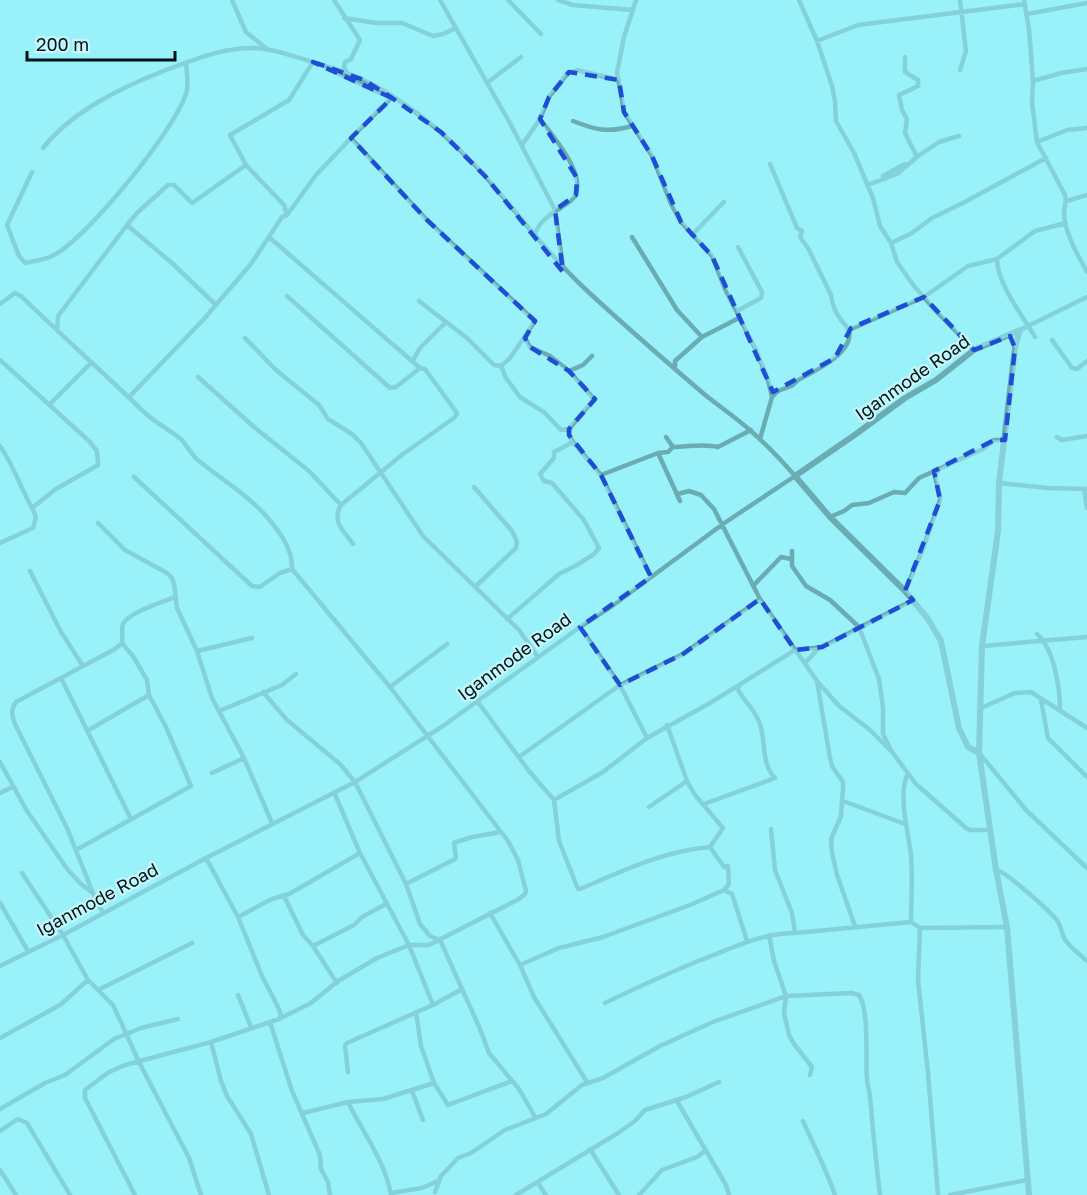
<svg xmlns="http://www.w3.org/2000/svg" width="1087" height="1195" viewBox="0 0 1087 1195" font-family="'Golos Text',sans-serif">
  <style>
    .lines { fill: none; stroke-linecap: round; stroke-linejoin: round }
    .minor { stroke: #6aacb2; stroke-width: 4.5 }
    .tertiary { stroke: #6aacb2; stroke-width: 6 }
    .marked { fill: none; stroke: #1d4ed8; stroke-width: 4.5; stroke-dasharray: 12 8; stroke-linejoin: round }
    .labels { text-anchor: middle; dominant-baseline: central; stroke-width: 4.5; stroke-linejoin: round; paint-order: stroke }
    .street-label { font-size: 18px; fill: #001417; stroke: #c5f7fc }
  </style>
  <rect width="100%" height="100%" fill="#99f1f9"/>
  <g class="lines">
    <path class="minor" d="M232,0L246,32L267,49
      M334,0L360,40L351,59L345,62L344,67L347,73
      M440,0L511,125L555,210L563,267
      M508,0L541,34
      M558,0L573,5L632,10
      M636,0L624,37L617,73L624,112L652,156L671,204L681,222L712,256L725,289L756,350L768,380L772,397
      M799,0L817,41L832,86L835,101L836,121L854,153L873,198L880,226L891,243L897,262L914,286L935,310L974,350
      M1024,0L1029,29L1033,81L1032,103L1037,142L1065,195C1067,202 1064,207 1064,214C1065,234 1078,255 1087,272
      M1027,14L1087,3
      M344,18L376,23H402L433,36L443,34L456,28
      M817,41L858,25L1025,4
      M328,69L380,93
      M960,70L966,51L960,0
      M1033,81L1061,73L1087,69
      M487,83L521,57
      M573,121C596,130 607,133 632,126
      M351,138L391,98
      M1037,142L1067,130L1087,128
      M522,145L540,119L549,97L567,74L577,70L619,80
      M915,158L939,142L959,136
      M32,172L7,225L19,256L25,263C34,261 44,260 52,256C85,241 179,126 187,90C188,82 187,71 186,63
      M883,176L905,164
      M868,185L897,174L917,157L905,133L907,119L902,110L899,95L918,86V80L905,72V57
      M1067,201L1087,195
      M287,215L284,205L246,165L230,135L289,100L313,62L315,63
      M535,234C541,218 555,212 568,203C596,184 553,137 540,119
      M692,235L724,202
      M269,237L420,368L425,369L457,413L454,418L403,454L341,505C331,522 344,531 353,544
      M632,237L677,310L702,337
      M891,243L912,233L932,218L963,203L1046,158
      M997,259C997,284 1023,316 1035,337
      M287,296L390,388L396,387L420,368
      M419,301L467,338L494,365L501,366
      M0,304L15,293L21,296C62,336 104,373 145,413C156,423 170,430 182,440C188,447 192,456 199,461C221,479 248,495 267,517C279,531 293,549 292,569L390,687L508,841L518,860L526,891L525,894L519,899L437,941L429,945H409L377,958L338,981L311,1003L279,1019L211,1042L125,1065L109,1072L85,1090V1098L135,1195
      M216,305L172,263L127,225L137,213L168,185H174L192,203L246,165
      M737,311L761,298L762,292L738,247
      M57,330L58,316L127,225
      M849,330L924,297L968,266L997,259L1035,231L1066,223
      M1020,330L1087,297
      M245,338L276,370L319,405L328,419L352,434L361,443L423,536L519,630L538,657
      M525,338L530,347L550,356L569,371L594,399L569,429
      M1052,340L1072,368L1077,369L1087,361
      M0,360L89,441L97,451L98,465L56,489L32,508C20,487 14,466 0,446
      M413,360L420,348L446,322
      M501,366L506,378L520,397L545,413L561,430L569,429
      M675,367V361L702,337L739,318
      M569,371L583,365L592,356
      M198,377L254,427L309,471L341,505
      M130,396L203,320L251,264L282,217L287,215L316,175L351,138L426,219L535,321L510,358L501,366
      M49,405L91,363
      M569,429V435L573,442L601,475L651,577
      M666,437L673,447
      M1057,437L1062,440L1087,436
      M760,439L772,397C779,388 783,390 791,386C794,385 796,382 798,380C813,372 854,353 849,331C848,327 843,323 841,320C835,312 832,304 831,295L808,248L800,237L802,231L797,228L770,164
      M658,453L680,501
      M601,475L658,453L668,452L673,447C688,447 704,443 718,447L751,430
      M134,477L252,586L260,587L280,573L292,569
      M999,483L1048,488L1087,489
      M474,487L512,531L517,542L516,548L475,587
      M1084,489L1087,508
      M678,494L689,491L701,495L714,509L760,599L817,681L830,758L832,766L843,782V788L841,816L831,839L832,853L837,875L855,926
      M830,517L844,511L852,505L869,503L894,492L905,493L919,478L983,449L994,440H1005
      M98,523L125,550L167,573L172,578L174,584L177,608L197,651L212,698L244,758L272,823
      M0,543L33,528L36,517L32,508
      M792,551V566L806,586L830,600L859,627L879,679L883,708V734L892,752
      M30,571L61,632L83,666
      M753,586L781,557L791,559
      M905,591L923,549L940,500C941,491 935,484 935,474L938,471
      M507,619L559,574L577,565L594,554L599,548L584,520L552,483L544,481L540,474L554,458V452L573,442
      M580,627L620,685L647,738
      M1037,634C1054,649 1060,687 1060,709
      M982,646L1087,637
      M197,651L252,638
      M805,663L818,649
      M61,678L131,819
      M817,681L839,706L869,729L892,752L916,784L966,828L970,830H990
      M390,687L447,644
      M263,692L287,720L340,764L355,782L406,884L420,924L430,936L440,940L480,1029L489,1053L519,1089L535,1117
      M1041,700L1048,738L1087,777
      M477,701L529,771L554,800L559,841L578,889H580C623,871 663,851 710,847
      M981,708L1015,693L1031,692L1087,728
      M219,711L282,685L296,674
      M667,725L687,781L695,795L723,828L710,847
      M87,731L149,695
      M980,754L1026,810L1087,868
      M519,757L620,685L683,654L760,599
      M0,762L27,811L68,870L81,884L93,893L103,913
      M212,773L244,758
      M908,773C897,794 909,833 911,856C913,878 911,900 911,922
      M334,792L360,853L409,945L433,1005
      M0,793L13,787
      M554,800L603,772L647,738L710,703L795,650L822,647L913,600
      M843,801L905,824
      M704,804L775,778C761,765 766,741 760,724C756,711 743,700 737,688L740,685
      M649,807L687,781
      M771,829L775,870L792,913L795,933
      M76,850L191,786L166,727L149,695L147,680L133,656L122,643
      M206,858L238,917L262,976L278,1007L281,1015L279,1019
      M996,870C1006,871 1049,911 1057,920C1061,926 1061,931 1064,938C1068,946 1080,954 1087,961
      M22,873L63,935L88,980L113,1005L139,1062L189,1158L201,1195
      M406,884L455,859L456,857L454,843L472,837L501,832
      M724,890L732,894L747,941
      M93,893L67,828L15,724C12,715 10,711 16,702L115,649L122,643C123,637 121,629 123,624C129,612 163,602 175,597
      M284,896L303,935L313,946L337,983
      M0,903L28,951
      M490,913L520,965L534,997L587,1082
      M238,917L272,899L289,894L360,853
      M920,928L918,980L928,1073L938,1195
      M769,935L774,961L786,996L784,1013L789,1035L794,1044L812,1067L810,1075
      M313,946L354,925L362,917L386,904
      M520,965L559,948L603,937L690,905L724,890L729,884L728,866L724,867L710,847
      M0,966L63,935L206,858L355,782L443,726L580,627L612,606L723,524L795,476C782,461 768,446 752,432C737,418 720,407 704,394C662,358 620,322 580,284C540,246 509,200 470,160C442,131 398,95 361,79C342,70 322,65 303,59C286,54 269,48 252,48C221,48 194,60 166,70C122,87 72,111 43,148
      M98,990L192,943
      M238,995L251,1027
      M605,1003C640,986 675,970 711,956C739,945 765,933 795,933L911,922L920,928L1007,927
      M416,1012L421,1046L434,1083
      M270,1022L292,1091L320,1155L321,1169L328,1182L330,1195
      M0,1038L60,1005L88,980
      M211,1042L221,1081L227,1096L251,1134L269,1195
      M348,1072L345,1046L347,1043L433,1005L462,989
      M412,1091L423,1120
      M677,1101L726,1185L729,1195
      M348,1102C363,1133 385,1161 391,1195
      M0,1109L45,1083L65,1075L114,1039L141,1028L178,1019
      M303,1113L348,1102L383,1099L434,1083L448,1105L512,1081
      M803,1121C814,1146 826,1169 835,1195
      M0,1131L18,1119L27,1123L70,1195
      M590,1149L619,1195
      M0,1170L16,1195
      M537,1182L546,1195
      M435,1192L441,1176L458,1158L471,1153L505,1130L546,1114L582,1085L603,1078L660,1046L713,1022L786,996L852,993L859,995C870,1013 865,1057 867,1079C867,1085 870,1091 870,1097C873,1130 876,1162 880,1195
      M391,1193L422,1188L438,1181
      M516,1195L618,1133L635,1121L645,1110L686,1097L719,1082
      M639,1195L662,1170L697,1157L706,1150
      M950,1195L1027,1180"/>
    <path class="tertiary" d="M1020,330L1015,348L999,483L998,531L982,646L979,753L996,870L1007,927L1029,1195
      M979,753L968,747L959,728L941,641L928,619L905,591L830,517L795,476L856,434L905,398L936,380L974,350L1020,330"/>
  </g>
  <path d="M0 0H1087V1195H0ZM313,62L364,80L392,98L441,132L485,176L563,272L555,210L576,195L577,178L540,119L549,97L569,72L619,80L624,112L652,156L681,222L712,256L773,392L835,358L851,328L924,297L974,350L1010,336L1015,348L1005,440H994L934,471L940,500L905,591L913,600L822,647L795,650L760,599L683,654L620,685L580,627L651,577L601,475L569,435V429L595,399L569,371L530,347L525,338L535,321L426,219L351,138L392,98Z" fill="#99f1f9" fill-opacity=".55" fill-rule="evenodd"/>
  <path class="marked" d="M313,62L364,80L392,98L441,132L485,176L563,272L555,210L576,195L577,178L540,119L549,97L569,72L619,80L624,112L652,156L681,222L712,256L773,392L835,358L851,328L924,297L974,350L1010,336L1015,348L1005,440H994L934,471L940,500L905,591L913,600L822,647L795,650L760,599L683,654L620,685L580,627L651,577L601,475L569,435V429L595,399L569,371L530,347L525,338L535,321L426,219L351,138L392,98Z"/>
  <g class="labels">
    <g class="street-label">
      <text transform="translate(912 377) rotate(-35)">Iganmode Road</text>
      <text transform="translate(514 656) rotate(-36)">Iganmode Road</text>
      <text transform="translate(97 899) rotate(-28)">Iganmode Road</text>
    </g>
  </g>
  <path d="M27 51v9h148v-9" fill="none" stroke="#001417" stroke-width="3"/>
  <text x="36" y="51" font-size="18" fill="#001417" stroke="#c5f7fc" stroke-width="4.5" paint-order="stroke">200 m</text>
</svg>
